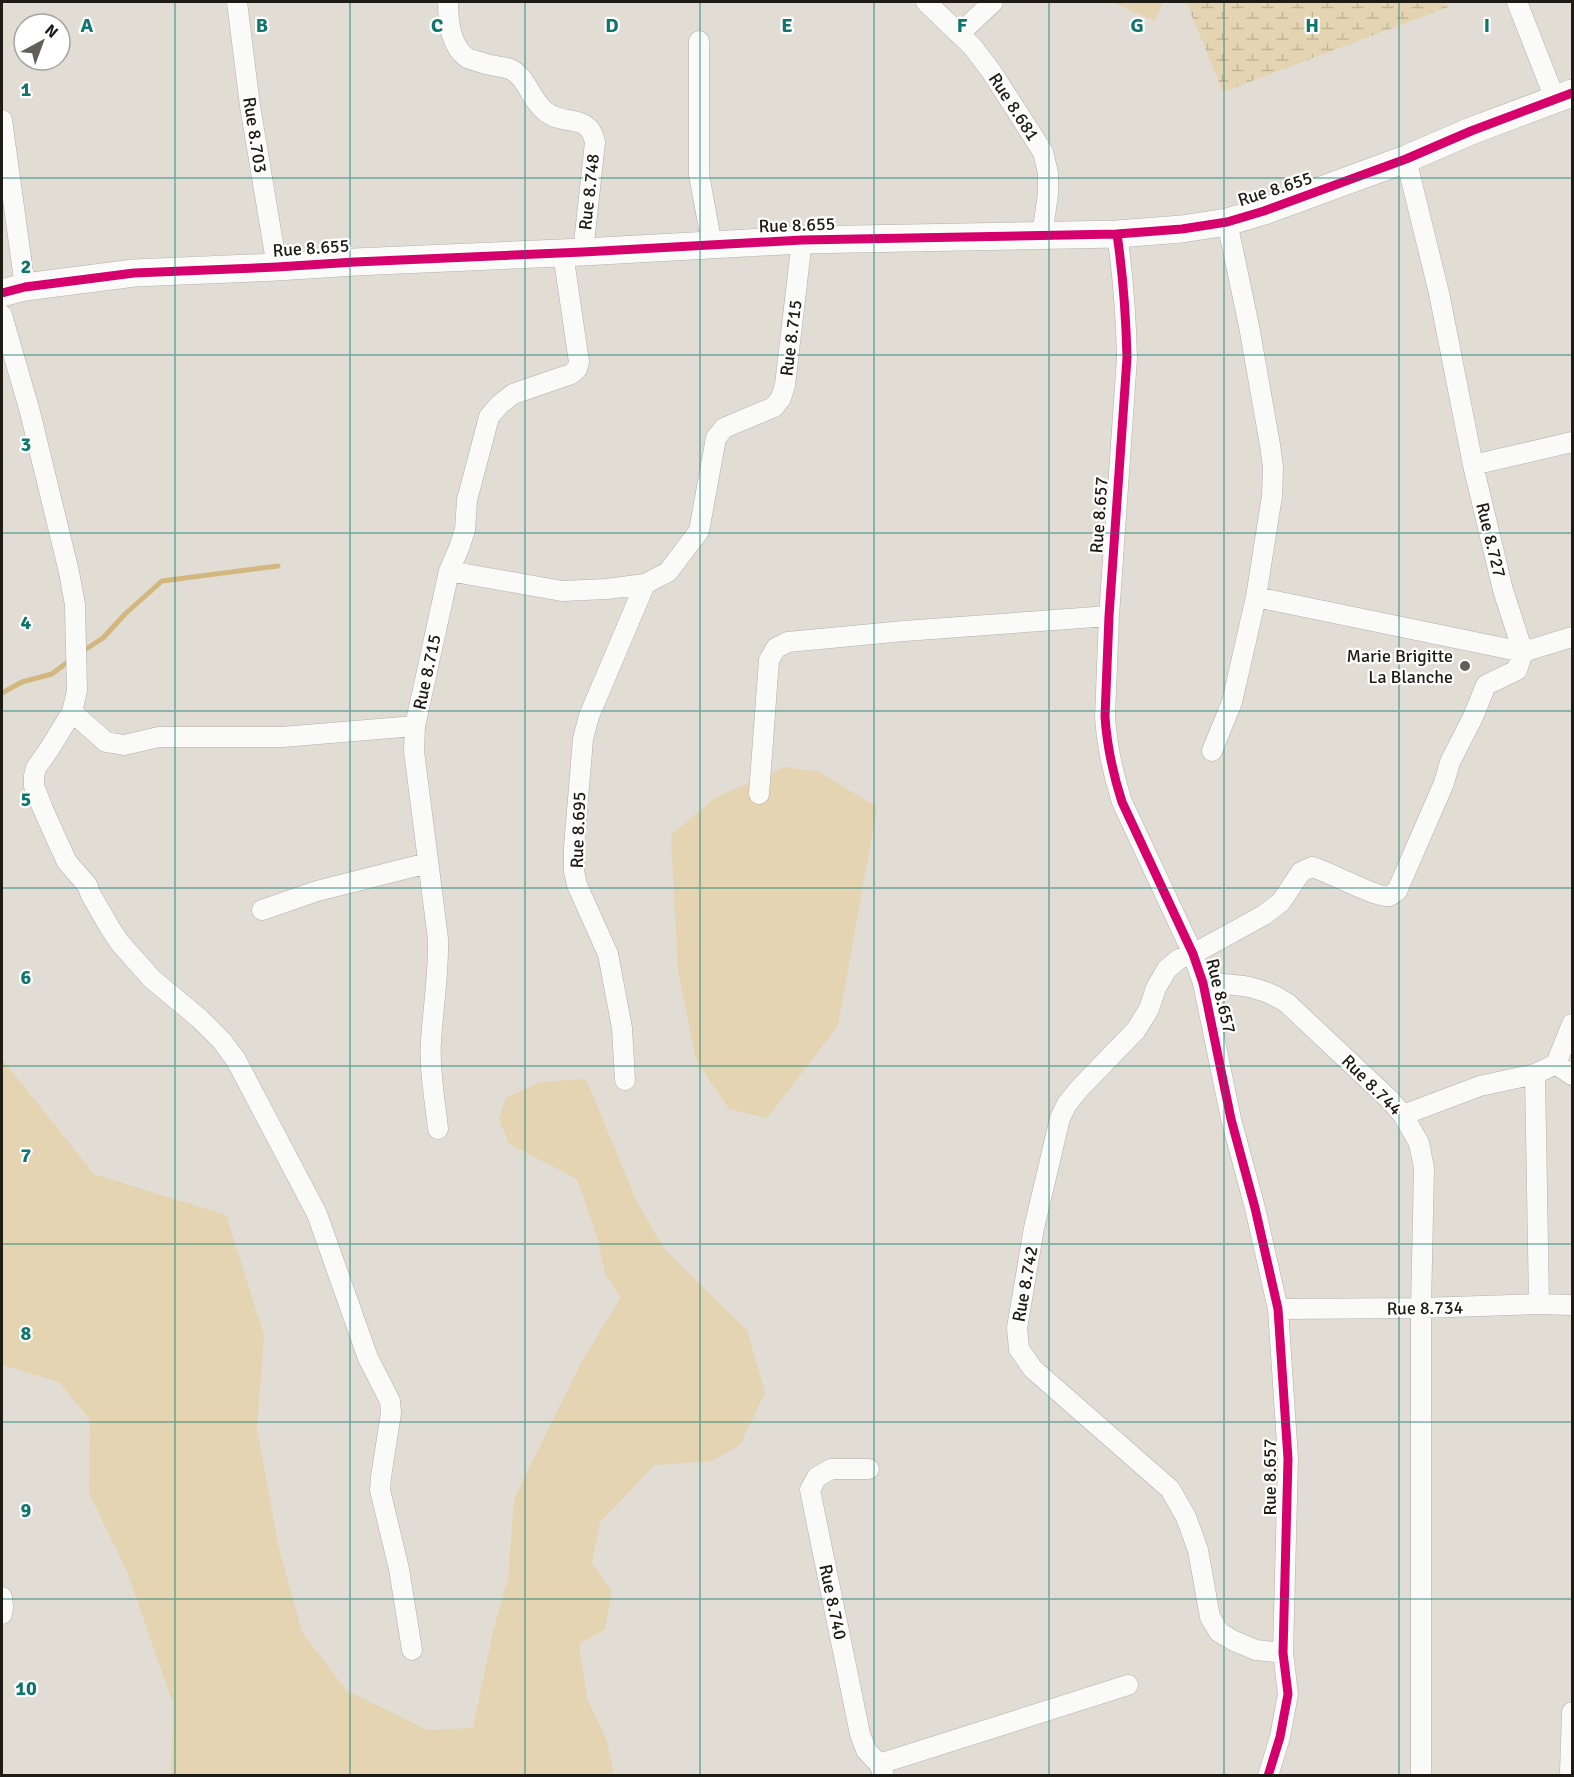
<svg xmlns="http://www.w3.org/2000/svg" width="1574" height="1777" viewBox="0 0 1574 1777" font-family="Signika,sans-serif">
  <style>
    .green { fill: #e4d4b1 }
    .wetland { fill: url(#wetland-marsh) }
    .lines { fill: none; stroke-linecap: round; stroke-linejoin: round }
    .stream { stroke: #d2b87e; stroke-width: 5 }
    .street-casing { stroke: #b3b0aa; stroke-width: 21 }
    .secondary-casing { stroke: #b3b0aa; stroke-width: 28 }
    .street { stroke: #fafaf9; stroke-width: 20 }
    .secondary { stroke: #fafaf9; stroke-width: 27 }
    .cycleway-casing { stroke: #fff; stroke-width: 13 }
    .cycleway { stroke: #d6006c; stroke-width: 9 }
    .grid { fill: none; stroke: #0f766e; stroke-width: 1.5; stroke-opacity: 0.55 }
    .poi-dot { fill: #625f58; stroke: #fff; stroke-width: 2 }
    .labels { text-anchor: middle; dominant-baseline: central; stroke-width: 4.5; stroke-linejoin: round; paint-order: stroke }
    .street-label { font-size: 18px; fill: #1e1b15; stroke: #fff }
    .poi-label { font-size: 18px; fill: #1e1b15; stroke: #fff; text-anchor: end }
    .grid-label { font-size: 20px; text-anchor: middle; font-weight: bold; fill: #0f766e; stroke: #fff; stroke-width: 4.5; stroke-linejoin: round; paint-order: stroke }
  </style>
  <defs>
    <pattern id="wetland-marsh" width="20" height="14" patternUnits="userSpaceOnUse" patternTransform="scale(1.5)"><rect width="20" height="14" fill="#e4d4b1"/><path d="M1 5h8M5 5V1M11 12h8M15 12V8" fill="none" stroke="#c3b597"/></pattern>
  </defs>
  <rect width="100%" height="100%" fill="#e1ddd5"/>
  <path class="green" d="M1112,2H1164L1154,21Z
    M785,767L819,772L877,807L838,1026L767,1118L729,1109L696,1060L678,970L671,835L715,798Z
    M2,1059L94,1174L226,1215L264,1335L257,1430L279,1548L302,1632L346,1690L427,1730L473,1728L493,1631L508,1579L514,1499L581,1363L621,1297L605,1274L598,1240L577,1179L509,1144L499,1118L506,1098L541,1082L586,1079L636,1200L665,1250L747,1330L765,1393L740,1445L712,1461L655,1465L600,1522L592,1563L612,1592L605,1629L579,1644L587,1698L607,1741L614,1775H171L173,1704L128,1574L89,1493L90,1420L59,1382L2,1365Z"/>
  <path class="wetland" d="M1186,2H1445L1448,7L1223,92Z"/>
  <g class="lines">
    <path class="stream" d="M80,653L103,638L125,614L162,581L278,566
      M2,693L22,682L52,674L70,660"/>
    <defs>
      <path id="street" d="M237,2L250,106L277,267
        M448,2C448,19 450,45 466,57C470,60 478,61 483,63C491,66 501,66 510,69C528,78 530,100 545,111C563,127 589,112 595,142L583,252
        M926,2L972,46L991,71L1043,152L1048,173V194L1042,236
        M1517,2L1555,99
        M959,34L993,2
        M699,41V175L712,245
        M2,120L25,287
        M1117,234C1123,275 1126,316 1127,358L1109,616L1105,717C1107,746 1113,774 1122,802L1193,954L1203,983L1231,1119L1255,1208L1278,1309L1288,1459L1283,1653L1288,1694L1280,1737L1268,1776
        M2,315L30,412L69,572L75,605L77,691L72,712L106,742L124,745L159,737H282L415,726L449,571L562,591L607,589L645,584L668,572L699,531L716,438L724,428L774,407L781,398L785,385L802,240
        M1473,465L1572,442
        M449,571L459,548L465,530L467,500L489,417L499,405L513,394L571,374L577,369L579,362L563,253
        M1256,597L1523,652L1503,590L1473,465L1439,293L1406,159
        M72,712L50,748L36,768L34,776V786L43,809L60,847L67,862L87,885L91,895L110,928L120,943L152,979L200,1019L222,1041L236,1060L317,1214L368,1358L390,1401L391,1413L381,1477L380,1490L399,1569L412,1650
        M415,726L414,751L438,939C439,973 433,1007 431,1041C429,1070 435,1100 438,1129
        M1212,751L1232,702L1256,597L1272,496L1273,467L1270,445L1249,326L1227,222
        M759,794L769,660L776,648L788,642L904,631L1109,616
        M262,910L317,891L428,863
        M1203,983C1237,985 1258,984 1287,1003L1390,1100L1403,1115L1419,1143L1424,1168L1421,1308V1776
        M1556,1064L1572,1075
        M1535,1074L1539,1304
        M625,1080L622,1028L608,954L577,885L574,871V847L583,739L589,716L645,584
        M1403,1115L1480,1086L1535,1074L1556,1064L1572,1024
        M1278,1309L1421,1308L1539,1304L1572,1305
        M869,1469H831L817,1477L810,1490L860,1734L866,1750L879,1764L884,1776
        M2,1597L3,1607L2,1614
        M1283,1653L1256,1650L1234,1641L1219,1632L1210,1617L1198,1550L1186,1517L1170,1489L1033,1369L1019,1349L1017,1328L1034,1228L1060,1118L1067,1104L1079,1089L1136,1030L1149,1009L1156,988L1167,969L1179,959L1193,954L1264,915L1281,902L1301,872L1312,867C1328,871 1378,899 1389,896C1392,895 1395,892 1397,891L1444,783L1450,762L1473,717L1486,685L1517,670L1523,652L1572,637
        M879,1764L1128,1685
        M1570,1772L1572,1712"/>
      <path id="secondary" d="M2,293L25,287L134,273L277,267L355,262L583,252L802,240L1117,234L1182,229L1227,222L1264,211L1406,159L1471,131L1572,93"/>
    </defs>
    <use href="#street" class="street-casing"/>
    <use href="#secondary" class="secondary-casing"/>
    <use href="#street" class="street"/>
    <use href="#secondary" class="secondary"/>
    <defs>
      <path id="cycleway" d="M1117,234C1123,275 1126,316 1127,358L1109,616L1105,717C1107,746 1113,774 1122,802L1193,954L1203,983L1231,1119L1255,1208L1278,1309L1288,1459L1283,1653L1288,1694L1280,1737L1268,1776
        M2,293L25,287L134,273L277,267L355,262L583,252L802,240L1117,234L1182,229L1227,222L1264,211L1406,159L1471,131L1572,93"/>
    </defs>
    <use href="#cycleway" class="cycleway-casing"/>
    <use href="#cycleway" class="cycleway"/>
  </g>
  <path class="grid" d="M175,2V1776M350,2V1776M525,2V1776M700,2V1776M874,2V1776M1049,2V1776M1224,2V1776M1399,2V1776M2,178H1572M2,355H1572M2,533H1572M2,711H1572M2,888H1572M2,1066H1572M2,1244H1572M2,1422H1572M2,1599H1572"/>
  <circle class="poi-dot" cx="1465" cy="666" r="6"/>
  <g class="labels">
    <g class="street-label">
      <text transform="translate(1014 107) rotate(57)">Rue 8.681</text>
      <text transform="translate(255 135) rotate(81)">Rue 8.703</text>
      <text transform="translate(1275 189) rotate(-18)">Rue 8.655</text>
      <text transform="translate(589 192) rotate(-84)">Rue 8.748</text>
      <text transform="translate(797 225) rotate(-2)">Rue 8.655</text>
      <text transform="translate(311 248) rotate(-4)">Rue 8.655</text>
      <text transform="translate(791 338) rotate(-83)">Rue 8.715</text>
      <text transform="translate(1099 515) rotate(-86)">Rue 8.657</text>
      <text transform="translate(1491 540) rotate(76)">Rue 8.727</text>
      <text transform="translate(427 672) rotate(-78)">Rue 8.715</text>
      <text transform="translate(578 830) rotate(-88)">Rue 8.695</text>
      <text transform="translate(1221 996) rotate(76)">Rue 8.657</text>
      <text transform="translate(1372 1085) rotate(45)">Rue 8.744</text>
      <text transform="translate(1025 1284) rotate(-80)">Rue 8.742</text>
      <text transform="translate(1425 1308) rotate(-1)">Rue 8.734</text>
      <text transform="translate(1270 1477) rotate(-90)">Rue 8.657</text>
      <text transform="translate(833 1602) rotate(78)">Rue 8.740</text>
    </g>
    <g class="poi-label">
      <text x="1453" y="656">Marie Brigitte<tspan x="1453" dy="21">La Blanche</tspan></text>
    </g>
  </g>
  <g class="grid-label">
    <text x="87" y="32">A</text>
    <text x="262" y="32">B</text>
    <text x="437" y="32">C</text>
    <text x="612" y="32">D</text>
    <text x="787" y="32">E</text>
    <text x="962" y="32">F</text>
    <text x="1137" y="32">G</text>
    <text x="1312" y="32">H</text>
    <text x="1487" y="32">I</text>
    <text x="26" y="96">1</text>
    <text x="26" y="273">2</text>
    <text x="26" y="451">3</text>
    <text x="26" y="629">4</text>
    <text x="26" y="806">5</text>
    <text x="26" y="984">6</text>
    <text x="26" y="1162">7</text>
    <text x="26" y="1340">8</text>
    <text x="26" y="1517">9</text>
    <text x="26" y="1695">10</text>
  </g>
  <rect width="1574" height="1777" fill="none" stroke="#1e1b15" stroke-width="6"/>
  <g transform="translate(42 42) rotate(41)"><circle r="28" fill="#ffffff" stroke="#a5a4a1" stroke-width="1.5"/>
  <path d="M0-4.5L10 22L0 15L-10 22Z" fill="#625f58"/>
  <text y="-9" font-size="16" font-weight="bold" text-anchor="middle" fill="#1e1b15">N</text>
  </g>
</svg>
